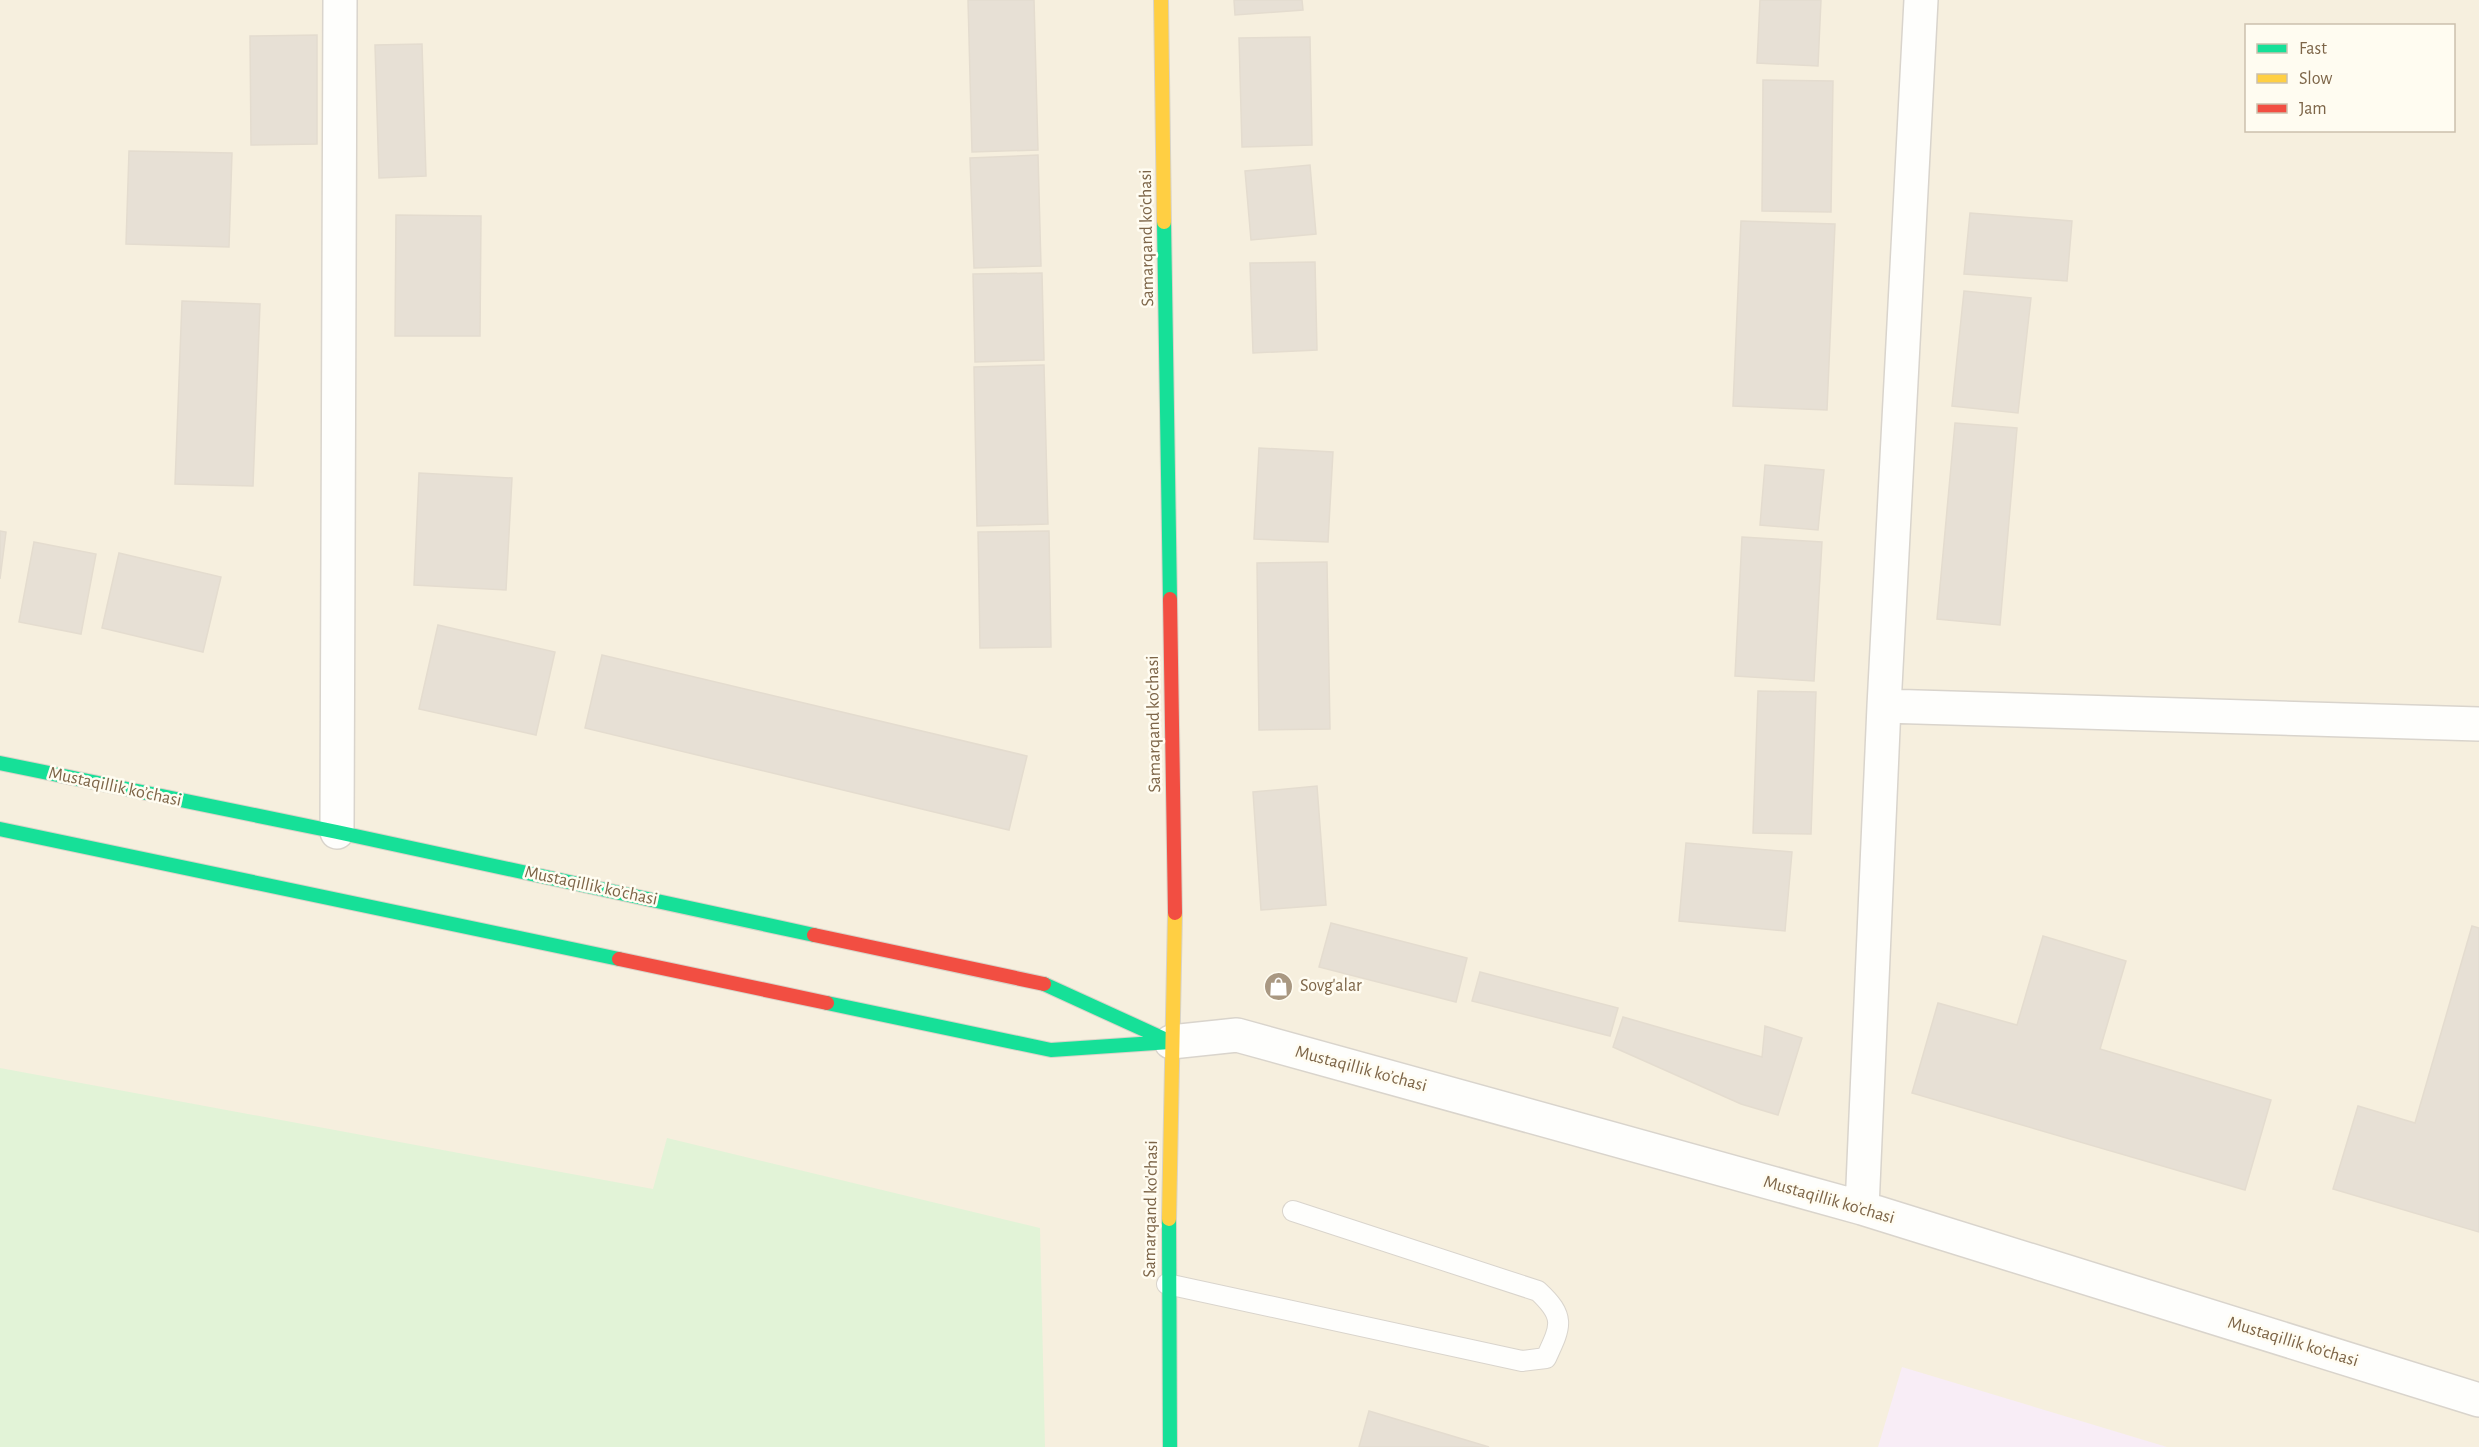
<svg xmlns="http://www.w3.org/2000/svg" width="2479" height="1447" viewBox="0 0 2479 1447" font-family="'Alegreya Sans',sans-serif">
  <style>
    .residential { fill: #f6efde; fill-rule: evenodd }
    .education { fill: #f8edf6 }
    .green { fill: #e2f3d7 }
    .building { fill: #e7e0d5; stroke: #e4dccf; stroke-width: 1.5 }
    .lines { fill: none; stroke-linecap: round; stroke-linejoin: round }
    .lane-casing { stroke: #d9d4cc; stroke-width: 22 }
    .street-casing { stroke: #d9d4cc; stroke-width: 36 }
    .fast-casing { stroke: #d8d3c8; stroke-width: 16 }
    .slow-casing { stroke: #d8d3c8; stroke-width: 16 }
    .jam-casing { stroke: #d8d3c8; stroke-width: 16 }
    .lane { stroke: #fefefc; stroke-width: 20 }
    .street { stroke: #fefefc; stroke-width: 33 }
    .fast { stroke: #16e098; stroke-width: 14 }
    .slow { stroke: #ffcf43; stroke-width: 14 }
    .jam { stroke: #f24e42; stroke-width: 14 }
    .labels { text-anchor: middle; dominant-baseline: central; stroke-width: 5; stroke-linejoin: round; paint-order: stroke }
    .street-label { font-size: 18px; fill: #7d6548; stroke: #fffcf1 }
    .poi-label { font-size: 18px; fill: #7d6548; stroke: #fffcf1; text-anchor: start }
  </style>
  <rect width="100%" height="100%" fill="#faf7ee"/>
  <path class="residential" d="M0,0H2479V1447H0ZM2246,26H2454V130H2246Z"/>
  <path class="education" d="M1902,1367L2167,1447H1878Z"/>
  <path class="green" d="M0,1068L653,1189L667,1138L1040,1228L1045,1447H0Z"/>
  <path class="building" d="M968,0H1034L1038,150L972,152Z
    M1234,0H1302L1303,10L1235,15Z
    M1760,0H1821L1818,66L1757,63Z
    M317,35V144L251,145L250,36Z
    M1310,37L1312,145L1242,147L1239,38Z
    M422,44L426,176L379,178L375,45Z
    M1763,80L1833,81L1831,212L1762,211Z
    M129,151L232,153L229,247L126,244Z
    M1038,155L1041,266L974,268L970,158Z
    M1310,165L1316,234L1251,240L1245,171Z
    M1970,213L2072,221L2067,281L1964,274Z
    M396,215L481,216L480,336H395Z
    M1741,221L1835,224L1827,410L1733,406Z
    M1315,262L1317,350L1253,353L1250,263Z
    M1042,273L1044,360L975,362L973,274Z
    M1964,291L2031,298L2018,413L1952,406Z
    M182,301L260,304L253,486L175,484Z
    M1044,365L1048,524L977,526L974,367Z
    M1955,423L2017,428L2000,625L1937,619Z
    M1259,448L1333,452L1328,542L1254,539Z
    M1765,465L1824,470L1818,530L1760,525Z
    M419,473L512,478L506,590L414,585Z
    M0,531L6,532L0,579Z
    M1049,531L1051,647L980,648L978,532Z
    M1742,537L1822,542L1814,681L1735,676Z
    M34,542L96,554L81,634L19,622Z
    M119,553L221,577L203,652L102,628Z
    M1327,562L1330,729L1259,730L1257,563Z
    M438,625L555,652L536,735L419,709Z
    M602,655L1027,756L1009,830L585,728Z
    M1758,691L1816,692L1811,834L1753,833Z
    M1317,786L1326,905L1261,910L1253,792Z
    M1686,843L1792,852L1785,931L1679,921Z
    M1331,923L1467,958L1456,1002L1319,967Z
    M2472,926L2479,928V1232L2333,1189L2358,1106L2415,1123Z
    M2043,936L2126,961L2100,1049L2271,1100L2245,1190L1912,1093L1938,1003L2017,1025Z
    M1480,972L1618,1008L1610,1036L1472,1001Z
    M1623,1017L1762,1057L1765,1026L1802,1038L1778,1115L1741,1104L1613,1047Z
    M1369,1411L1489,1447H1359Z"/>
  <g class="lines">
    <defs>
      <path id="lane" d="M1167,1284L1522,1361L1546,1358C1561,1326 1566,1317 1538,1291L1293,1211"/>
      <path id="street" d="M1884,706L2479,724
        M337,832L340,0
        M1171,1042L1237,1035L1862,1208L2479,1400
        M1862,1208L1884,706L1921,0"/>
      <path id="fast" d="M1164,222L1170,599
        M0,763L337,832L814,935
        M0,829L619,959
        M1044,984L1171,1042
        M827,1003L1051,1050L1170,1042
        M1169,1219L1170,1447"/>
      <path id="slow" d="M1161,0L1164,222
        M1169,1219L1175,913"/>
      <path id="jam" d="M1170,599L1175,913
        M814,935L1044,984
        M619,959L827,1003"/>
    </defs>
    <use href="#lane" class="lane-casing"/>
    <use href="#street" class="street-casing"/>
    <use href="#fast" class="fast-casing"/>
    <use href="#slow" class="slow-casing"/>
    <use href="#jam" class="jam-casing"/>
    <use href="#lane" class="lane"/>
    <use href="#street" class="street"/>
    <use href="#fast" class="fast"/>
    <use href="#slow" class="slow"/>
    <use href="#jam" class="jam"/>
  </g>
  <defs>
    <symbol id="shop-disc" viewBox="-11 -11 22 22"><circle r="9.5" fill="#a99882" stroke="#fffcf1"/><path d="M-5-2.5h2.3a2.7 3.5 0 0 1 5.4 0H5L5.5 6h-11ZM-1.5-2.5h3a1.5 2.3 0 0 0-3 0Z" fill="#fff"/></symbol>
  </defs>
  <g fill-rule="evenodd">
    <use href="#shop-disc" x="1262" y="970" width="33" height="33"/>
  </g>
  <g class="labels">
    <g class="street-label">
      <text transform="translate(1147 238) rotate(-91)">Samarqand ko'chasi</text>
      <text transform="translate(1154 724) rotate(-91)">Samarqand ko'chasi</text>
      <text transform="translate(115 787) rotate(12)">Mustaqillik ko’chasi</text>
      <text transform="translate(591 886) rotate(12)">Mustaqillik ko’chasi</text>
      <text transform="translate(1361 1069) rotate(15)">Mustaqillik ko’chasi</text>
      <text transform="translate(1829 1200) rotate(16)">Mustaqillik ko’chasi</text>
      <text transform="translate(1151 1209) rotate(-89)">Samarqand ko'chasi</text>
      <text transform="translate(2293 1342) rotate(17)">Mustaqillik ko’chasi</text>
    </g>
    <g class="poi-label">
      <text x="1300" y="986">Sovg'alar</text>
    </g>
  </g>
  <rect x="2245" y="24" width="210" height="108" fill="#fffcf1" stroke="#cbc0ad" stroke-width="1.5"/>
  <rect x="2257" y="44" width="30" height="9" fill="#16e098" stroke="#cbc0ad" stroke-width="1.5"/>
  <text x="2299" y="54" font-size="18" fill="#7d6548">Fast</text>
  <rect x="2257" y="74" width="30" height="9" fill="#ffcf43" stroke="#cbc0ad" stroke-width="1.5"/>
  <text x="2299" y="84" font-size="18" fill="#7d6548">Slow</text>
  <rect x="2257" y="104" width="30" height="9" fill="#f24e42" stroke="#cbc0ad" stroke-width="1.5"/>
  <text x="2299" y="114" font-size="18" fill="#7d6548">Jam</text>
</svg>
